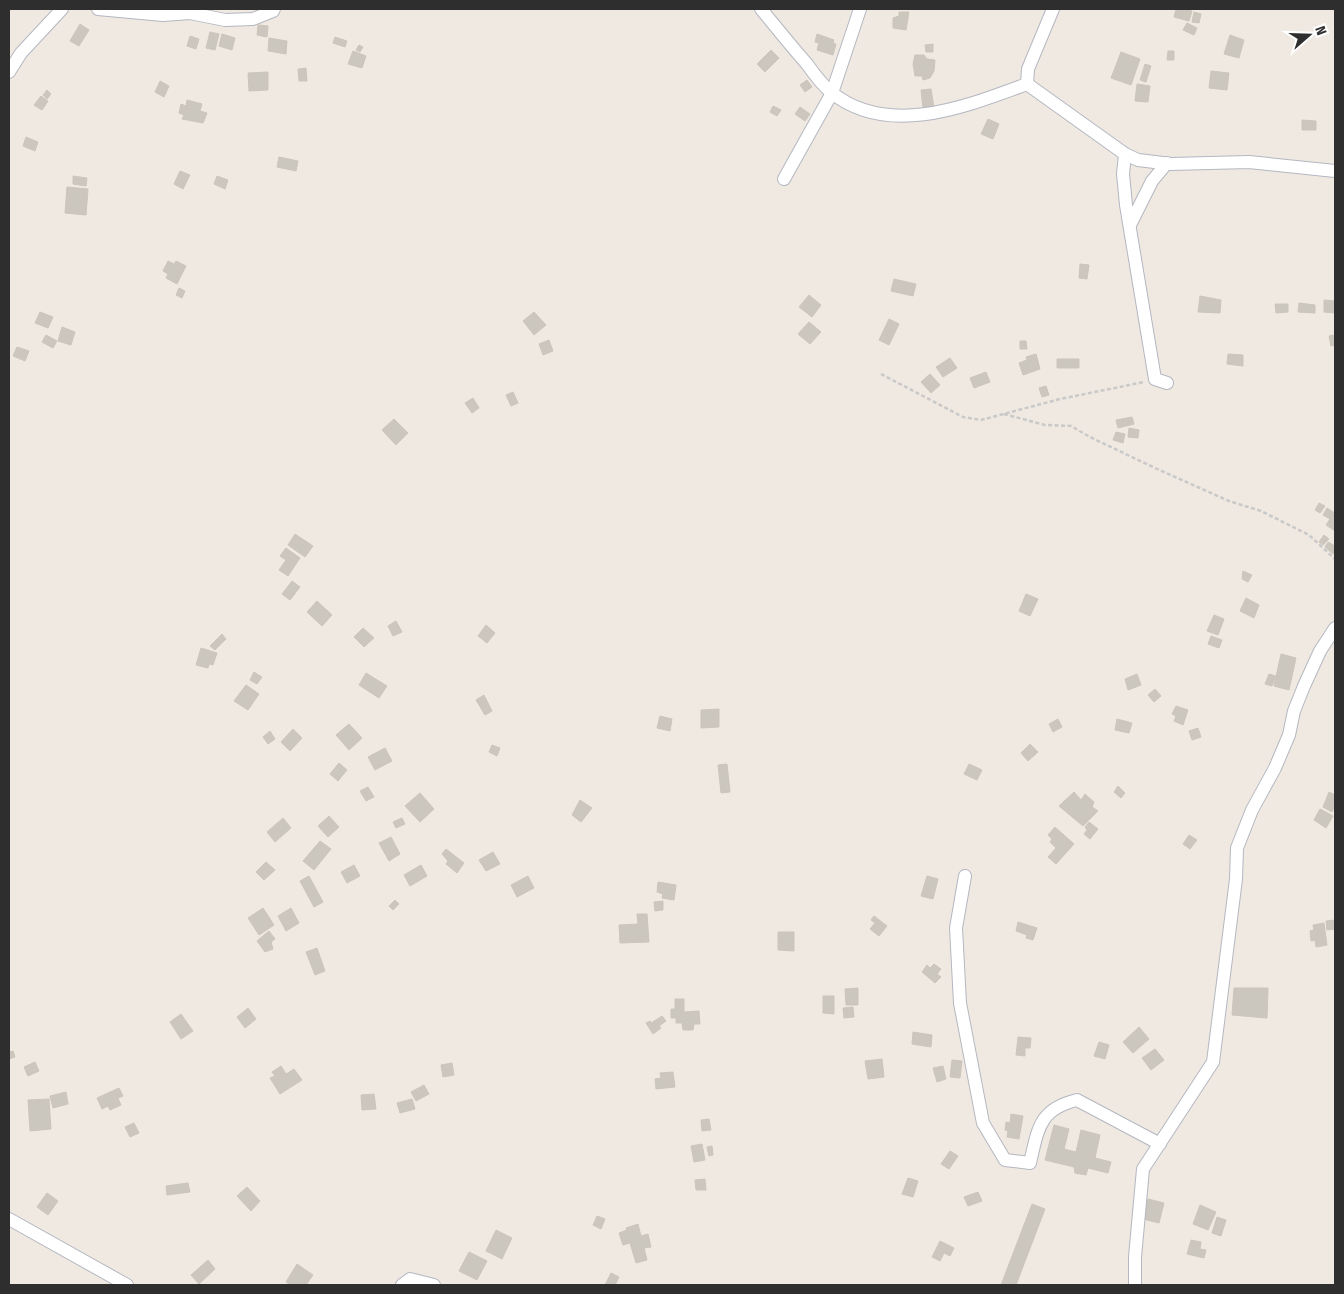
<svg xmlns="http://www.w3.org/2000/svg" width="1344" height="1294" viewBox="0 0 1344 1294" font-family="'Fira Sans Condensed',sans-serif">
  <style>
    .building { fill: #cbc7bf; stroke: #cbc5ba }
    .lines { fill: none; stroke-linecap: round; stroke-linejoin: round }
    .minor-casing { stroke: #b4b7c1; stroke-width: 14 }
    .path { stroke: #c9c9c9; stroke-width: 2.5; stroke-dasharray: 4 2.5; stroke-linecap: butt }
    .minor { stroke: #fff; stroke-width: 12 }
  </style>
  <rect width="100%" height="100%" fill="#efe9e1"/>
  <path class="building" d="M1176,9L1192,11L1189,21L1174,17Z
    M899,12H909L906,30L893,28V18L899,16Z
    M1194,12L1201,14L1199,23L1192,22Z
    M1187,23L1197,28L1194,35L1183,30Z
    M80,24L89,30L79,46L70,41Z
    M258,25L268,26L267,37L257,35Z
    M210,32L219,34L215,50L206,48Z
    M222,34L235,38L232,50L219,46Z
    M817,34L834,40L833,43L836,44L833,55L817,50L819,43L815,42Z
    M1230,35L1244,40L1239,58L1224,54Z
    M190,36L199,39L196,49L187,46Z
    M335,37L347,41L345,47L333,43Z
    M269,38L287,41L286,54L268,51Z
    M933,44V52H926L925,45Z
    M359,45L363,47L360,52L356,50Z
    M771,50L779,58L765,72L757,64Z
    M353,51L366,56L362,68L348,64Z
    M1168,51H1174V60H1167Z
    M1121,52L1140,59L1131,85L1111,78Z
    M915,55H924L927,59L935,60L934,71L930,78L923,80L922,76H915L913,64Z
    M1145,64L1151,66L1146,82L1140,80Z
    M306,68L307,81H299L298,69Z
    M1211,71L1229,73L1227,90L1209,88Z
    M268,72V90L249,91L248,73Z
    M807,80L812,87L805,92L800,85Z
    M160,81L169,86L164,97L155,92Z
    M1137,84L1150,86L1148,102L1135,101Z
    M931,89L934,108H923L921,90Z
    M47,90L51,94L47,99L43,95Z
    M41,96L48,101L42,110L34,105Z
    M187,100L202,104L200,111L207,113L203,123L182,119L184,115L179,113L181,104L186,106Z
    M773,106L781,110L777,116L770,112Z
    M800,107L810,114L805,121L795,114Z
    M988,119L999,124L993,139L981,134Z
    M1302,120L1316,121V130H1302Z
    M26,137L38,142L35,151L23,146Z
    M279,157L298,161L296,171L277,167Z
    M180,171L190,175L183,189L174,184Z
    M73,176L87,178L86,186L73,184Z
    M217,176L228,180L225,189L214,184Z
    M67,187L88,189L86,215L65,213Z
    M168,261L174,264L176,261L186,266L177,284L166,278L168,274L163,271Z
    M1080,264L1089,265L1087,279L1079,278Z
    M894,279L916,284L913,296L891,291Z
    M179,288L185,291L182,298L176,295Z
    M809,295L821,305L812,317L799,307Z
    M1200,296L1221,300L1220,313L1198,312Z
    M1324,300L1335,301V313L1324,312Z
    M1299,303L1315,305V313L1298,312Z
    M1275,304H1288V312L1276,313Z
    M40,312L53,317L48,328L35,323Z
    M534,312L546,325L534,335L523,321Z
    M889,319L899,324L889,345L879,340Z
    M809,322L821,332L810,344L798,334Z
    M62,327L75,332L71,345L58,341Z
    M46,335L57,341L53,348L42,342Z
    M1335,335V345L1331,346L1329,336Z
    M549,340L553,351L543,355L539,344Z
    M1020,341H1026L1027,349H1020Z
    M17,347L29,351L25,361L13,356Z
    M1036,354L1040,369L1023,375L1019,363L1027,360L1026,357Z
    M1228,354L1243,355V366L1227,364Z
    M950,358L957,368L943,377L936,367Z
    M1057,359H1079V368H1057Z
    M986,372L990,382L974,388L970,378Z
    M930,374L940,385L931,393L921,382Z
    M1046,386L1049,395L1042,397L1039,388Z
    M513,392L518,403L511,406L506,395Z
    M473,398L479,408L472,413L465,403Z
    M1132,417L1134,424L1118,428L1116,420Z
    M394,419L408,433L396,445L382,430Z
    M1129,428L1139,430L1138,438L1128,437Z
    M1116,432L1125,434L1123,443L1113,440Z
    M1319,503L1325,506L1320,513L1315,510Z
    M1327,508L1335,513V531L1326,525L1330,519L1323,515Z
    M295,534L313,546L305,557L288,545Z
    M1324,535L1329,539L1323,545L1319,542Z
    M1328,542L1335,546L1333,554L1325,547Z
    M286,548L300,558L288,576L279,570L286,560L280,556Z
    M1243,571L1252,575L1248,582L1242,579Z
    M292,581L300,587L290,600L282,594Z
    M1026,594L1038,599L1030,616L1019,611Z
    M1246,598L1259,605L1254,618L1240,611Z
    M317,601L332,615L322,626L307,612Z
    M1214,615L1224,619L1218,635L1207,631Z
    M396,621L402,632L393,636L388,626Z
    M486,625L495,633L487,643L478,636Z
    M363,628L374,638L364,647L354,637Z
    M222,634L226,639L215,650L210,646Z
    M1211,636L1222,640L1219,648L1208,644Z
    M201,648L217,653L213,665L209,664L208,668L196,665Z
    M1281,654L1296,658L1289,690L1274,686Z
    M254,672L262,677L257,684L250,680Z
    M366,673L387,686L379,698L359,685Z
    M1137,674L1141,685L1128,690L1125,679Z
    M1269,674L1276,676L1272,686L1265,684Z
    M246,685L259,694L248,710L234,701Z
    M1155,689L1161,696L1154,702L1148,695Z
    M484,695L492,711L485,715L476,700Z
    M1176,706L1188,710L1183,725L1174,721L1176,716L1172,714Z
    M719,709V727L701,728V710Z
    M660,716L672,719L670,731L657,728Z
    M1058,719L1062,727L1053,732L1049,724Z
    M1117,719L1132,723L1129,733L1115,730Z
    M349,724L362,738L349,750L336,735Z
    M1198,728L1201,737L1192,740L1189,731Z
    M293,729L302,738L290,751L281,742Z
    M270,731L275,739L268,744L263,737Z
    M1030,744L1038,752L1028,761L1021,753Z
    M492,745L500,748L497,756L489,752Z
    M385,748L392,761L375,770L368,757Z
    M339,763L347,770L338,781L330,774Z
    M727,764L730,792L721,793L718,765Z
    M969,764L982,770L977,780L964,774Z
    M1118,786L1125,793L1121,798L1114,792Z
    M368,787L374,797L366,801L360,791Z
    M1074,792L1081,800L1085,794L1094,802L1092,807L1098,811L1083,826L1059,806Z
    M1329,792L1335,795V806L1332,812L1323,807Z
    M420,793L434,809L420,822L405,806Z
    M580,800L592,808L581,822L572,815Z
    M1320,809L1333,816L1326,828L1314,820Z
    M329,816L339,827L328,837L318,826Z
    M283,818L291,828L275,842L267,832Z
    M402,818L405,824L396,828L393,822Z
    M1089,822L1098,829L1090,839L1084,834L1087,830L1085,827Z
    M1055,827L1074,844L1056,864L1048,857L1056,848L1050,842L1052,839L1048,835Z
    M1189,835L1197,840L1190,849L1183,844Z
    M391,837L400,854L389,861L379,843Z
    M320,841L331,849L314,870L303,861Z
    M446,849L464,863L457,873L446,864L448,861L442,854Z
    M493,852L500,864L486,871L479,860Z
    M266,862L275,870L264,880L256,872Z
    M354,865L360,876L347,883L341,872Z
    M421,865L427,876L410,886L404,875Z
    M309,876L323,902L314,907L300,881Z
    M528,876L534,888L517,897L511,885Z
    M927,876L938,879L933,899L921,896Z
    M658,882L676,885L674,900L662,898L663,894L657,892Z
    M395,900L399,904L393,910L389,906Z
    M663,901V910L655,911L654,902Z
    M263,908L274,925L259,935L248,918Z
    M291,908L299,923L286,931L278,916Z
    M637,914H647L649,942L620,943L619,925L638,924Z
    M874,916L887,926L879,936L870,929L875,923L871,920Z
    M1335,920V929L1327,930L1326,921Z
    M1018,922L1037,928L1033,940L1026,938L1027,935L1016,931Z
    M1324,923L1327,945L1316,947L1315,940L1311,941L1310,931L1314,930L1313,925Z
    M269,931L275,939L271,942L273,949L265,952L257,941Z
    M778,932H794V951L778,950Z
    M317,948L325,971L315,975L306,952Z
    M934,964L941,969L937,974L941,977L935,983L922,972L927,965L930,968Z
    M858,988V1005H846L845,989Z
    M1234,988H1268L1267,1018L1232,1015Z
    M823,996H834V1014L823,1013Z
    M675,999H684V1012L699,1011L700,1024H694L693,1030H683L682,1023H676V1018H671V1009H675Z
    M853,1007L854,1017L844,1018L843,1008Z
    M248,1008L256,1019L245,1028L237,1017Z
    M181,1014L193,1031L181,1039L170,1022Z
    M662,1016L666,1021L659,1026L661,1028L653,1034L646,1023L650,1021L651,1023Z
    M1139,1027L1149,1039L1133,1053L1123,1042Z
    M913,1032L932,1035L931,1047L912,1044Z
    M1018,1037L1031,1038L1030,1048H1025V1056L1016,1055Z
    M1099,1042L1109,1045L1105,1059L1094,1056Z
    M1155,1049L1164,1060L1151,1070L1142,1058Z
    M13,1051L15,1057L9,1059V1052Z
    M882,1059L884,1077L868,1079L865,1061Z
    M952,1060L962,1061L960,1078L950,1077Z
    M35,1062L39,1071L28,1076L24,1067Z
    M452,1063L454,1075L443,1077L441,1065Z
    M281,1066L286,1074L294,1069L302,1080L280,1094L270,1078L275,1076L272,1072Z
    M943,1066L946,1079L937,1082L933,1068Z
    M673,1072L675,1087L656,1089L655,1079L661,1078L660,1073Z
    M424,1085L429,1094L416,1101L411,1092Z
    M119,1088L123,1096L118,1098L121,1105L110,1110L108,1106L102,1109L97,1098Z
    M66,1092L68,1104L53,1108L50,1096Z
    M374,1094L376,1109L362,1110L361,1095Z
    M49,1099L51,1129L30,1131L28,1100Z
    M412,1099L415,1109L400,1113L397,1103Z
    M1011,1114L1023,1116L1019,1139L1007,1137L1008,1131L1005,1130L1006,1122L1010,1123Z
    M709,1119L711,1130L702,1131L701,1120Z
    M134,1123L139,1133L130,1137L125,1127Z
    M1054,1125L1069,1129L1064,1149L1076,1152L1081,1130L1100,1135L1095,1158L1111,1162L1108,1173L1088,1168L1086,1175L1075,1173L1074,1167L1045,1160Z
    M702,1144L705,1160L694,1162L691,1146Z
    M712,1146L713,1155L709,1156L707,1147Z
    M950,1151L958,1156L949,1169L941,1164Z
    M908,1178L918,1181L913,1197L902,1194Z
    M705,1179L706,1190H696L695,1180Z
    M188,1183L190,1192L167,1195L166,1186Z
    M247,1187L260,1201L251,1211L237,1196Z
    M978,1192L982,1201L968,1206L964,1197Z
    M47,1193L58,1201L48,1215L37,1207Z
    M1148,1199L1164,1203L1159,1223L1143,1219Z
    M1032,1204L1045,1209L1016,1285H1001Z
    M1200,1205L1216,1212L1208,1230L1193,1224Z
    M597,1216L605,1219L601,1229L593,1225Z
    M1217,1217L1226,1220L1221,1236L1212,1233Z
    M638,1224L641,1236L648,1234L651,1247L644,1248L647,1260L636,1263L630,1243L623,1245L619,1233L627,1230L626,1228Z
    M496,1230L512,1238L502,1259L486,1251Z
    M1191,1240L1201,1242L1200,1249L1206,1250L1204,1258L1187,1254Z
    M940,1241L954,1248L950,1256L944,1253L940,1261L932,1257Z
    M469,1252L487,1261L477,1280L459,1271Z
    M208,1260L215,1269L199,1284L191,1275Z
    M297,1264L313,1275L306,1285H291L286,1282Z
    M611,1273L619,1277L615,1285H605Z"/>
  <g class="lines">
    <defs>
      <path id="minor" d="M98,9L163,15L190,13L225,20L253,19L273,11L274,9
        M761,9C776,27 791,46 807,64C814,74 822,85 832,93C889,138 967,106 1027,84
        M1053,9L1028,69L1027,84L1125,154L1138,160L1171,164L1249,162L1335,171
        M9,72L21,53L62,9
        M1125,154L1123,174L1126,205L1155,379L1167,383
        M784,179L832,93L860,9
        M1130,225L1152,181L1167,163
        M965,876L956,928L960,1003L983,1123L1005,1160L1030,1163C1038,1129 1039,1109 1077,1100L1160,1144
        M9,1219L127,1285
        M402,1285L410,1279L434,1285
        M1135,1285V1257L1143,1169L1213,1062L1236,879L1237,848L1252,810L1275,768L1289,735L1294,711L1304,686L1320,651L1335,628"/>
    </defs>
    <use href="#minor" class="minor-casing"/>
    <path class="path" d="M881,374L963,417L981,420L1060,399L1144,382
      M1004,414L1045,425L1071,426L1090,437L1155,468L1229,501L1261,511L1309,535L1335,559"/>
    <use href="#minor" class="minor"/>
  </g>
  <rect width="1344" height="1294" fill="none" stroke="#2e2e2e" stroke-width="20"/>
  <g transform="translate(1309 35) rotate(70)" stroke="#ffffff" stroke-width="4" paint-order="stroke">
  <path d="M0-4L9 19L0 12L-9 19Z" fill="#2e2e2e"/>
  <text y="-8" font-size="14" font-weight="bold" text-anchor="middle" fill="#2e2e2e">N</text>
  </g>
</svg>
